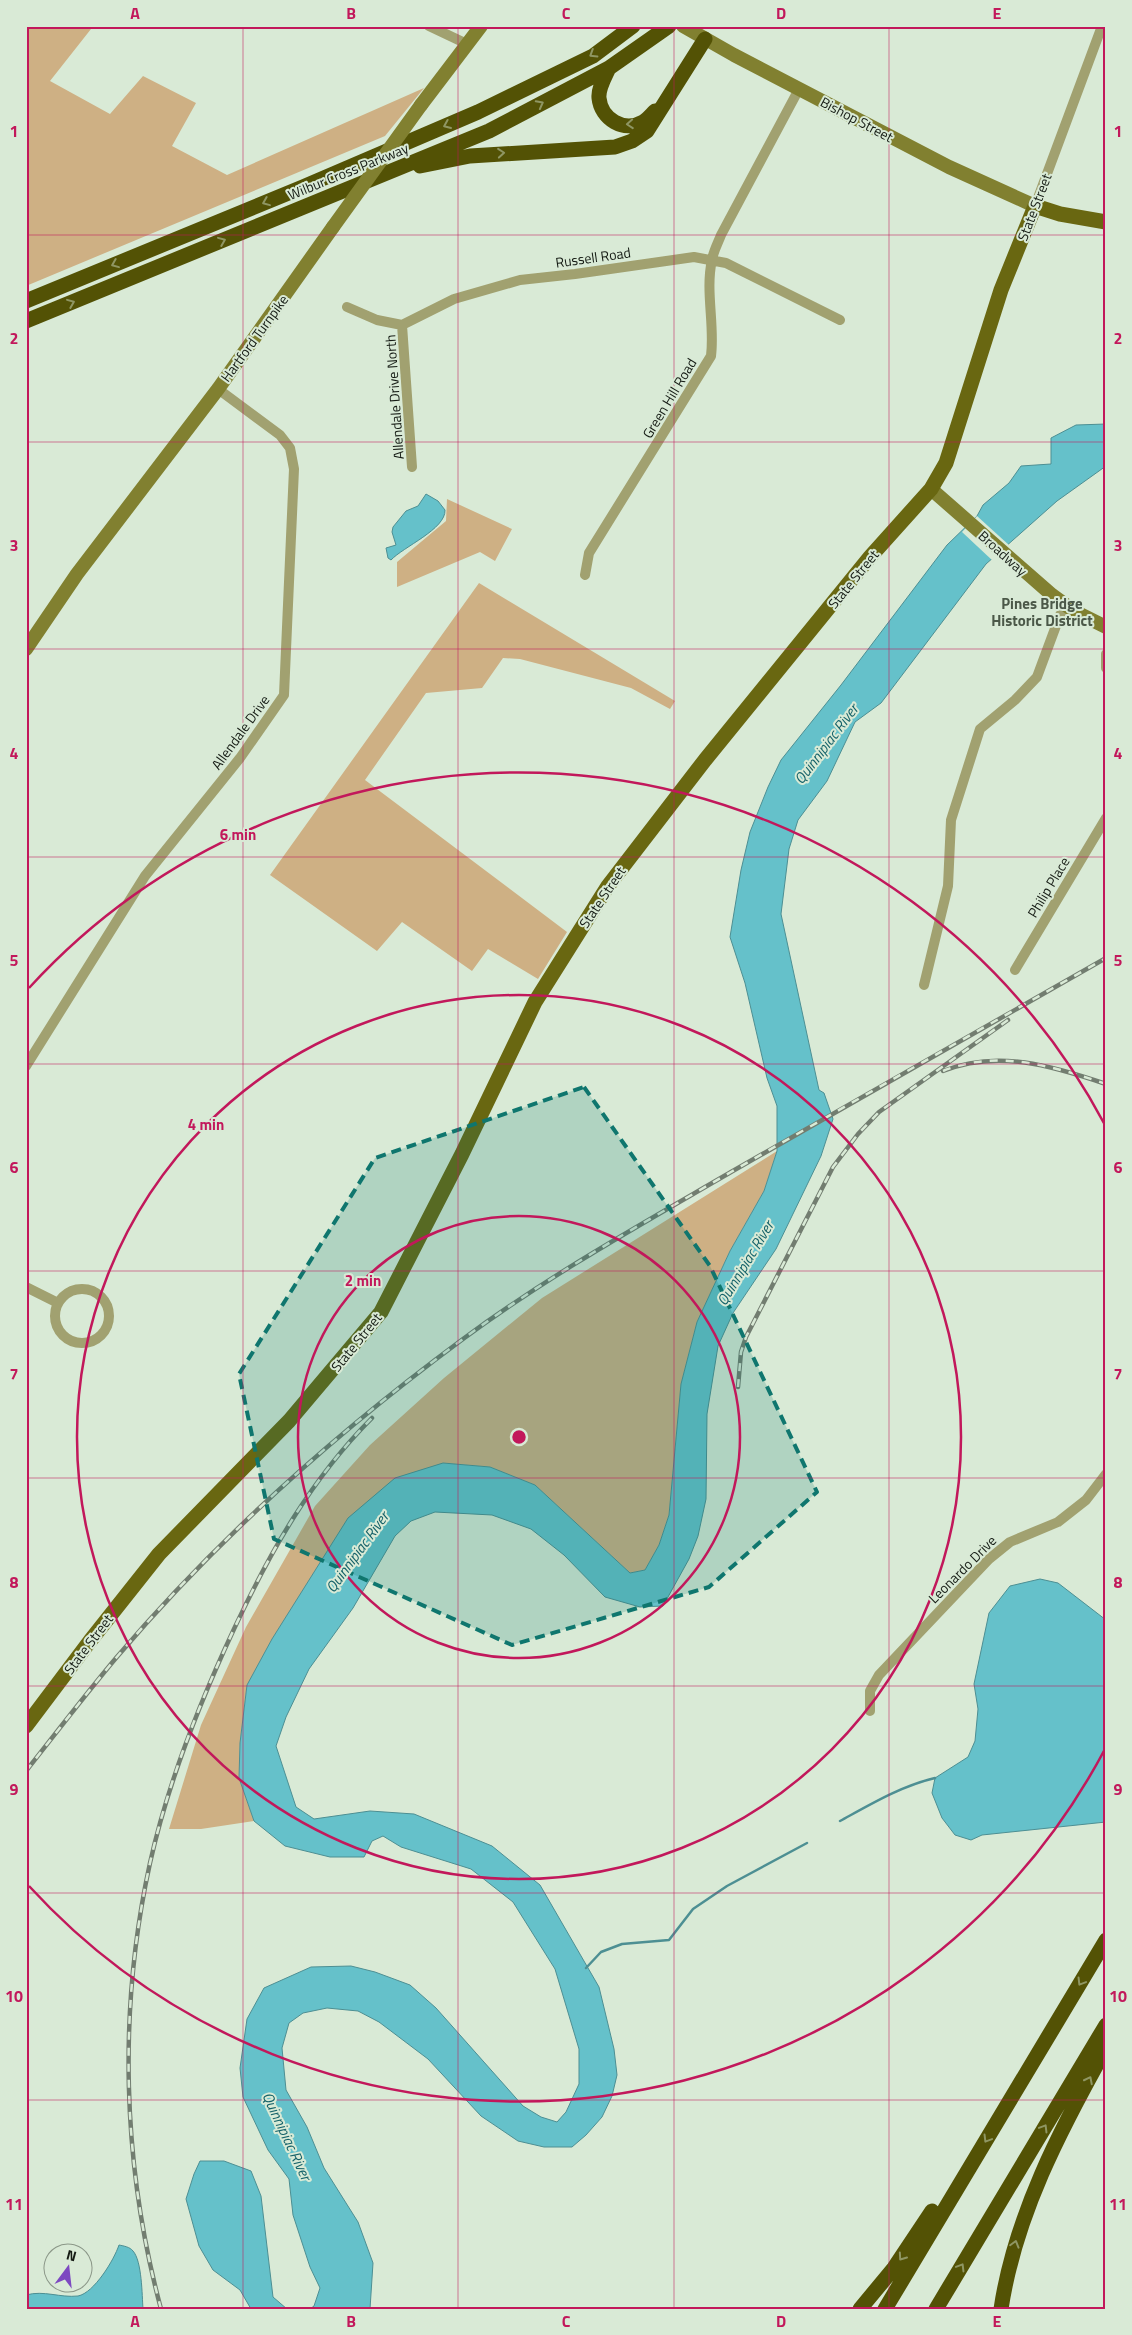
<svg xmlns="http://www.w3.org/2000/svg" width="1132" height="2335" viewBox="0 0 1132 2335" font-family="'Titillium Web',sans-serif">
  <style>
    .green { fill: #ceb084 }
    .water { fill: #65c1ca; stroke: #4d8f93 }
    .pier { fill: #d9ead6 }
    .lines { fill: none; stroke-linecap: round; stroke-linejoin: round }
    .stream { stroke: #4d8f93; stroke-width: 2.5 }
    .street { stroke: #a1a170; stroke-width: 10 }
    .secondary { stroke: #818030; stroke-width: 14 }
    .primary { stroke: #696711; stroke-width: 15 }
    .highway { stroke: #535205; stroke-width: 15 }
    .rail-casing { stroke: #727d70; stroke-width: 4.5 }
    .rail { stroke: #d9ead6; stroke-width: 2.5; stroke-dasharray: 8; stroke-linecap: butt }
    .secondary-bridge { stroke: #818030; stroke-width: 14 }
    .oneway { stroke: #8f9663 }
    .marked { fill: #0f766e; fill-opacity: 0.2; stroke: #0f766e; stroke-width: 4; stroke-dasharray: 10 6; stroke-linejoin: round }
    .grid { fill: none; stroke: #c2185b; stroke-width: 1; stroke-opacity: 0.55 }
    .ring { fill: none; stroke: #c2185b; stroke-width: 2.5 }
    .labels { text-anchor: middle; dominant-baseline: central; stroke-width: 4; stroke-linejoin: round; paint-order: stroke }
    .street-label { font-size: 14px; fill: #151b14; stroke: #d9ead6 }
    .neighbourhood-label { font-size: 15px; font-weight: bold; fill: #4b5848; stroke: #d9ead6 }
    .water-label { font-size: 15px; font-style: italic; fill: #156269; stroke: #d9ead6 }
    .centre { fill: #c2185b; stroke: #d9ead6; stroke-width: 2.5 }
    .ring-label { font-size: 15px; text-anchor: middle; font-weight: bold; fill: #c2185b; stroke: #d9ead6; stroke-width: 4; stroke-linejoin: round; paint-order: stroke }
    .neatline { fill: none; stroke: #c2185b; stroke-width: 2 }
    .grid-label { font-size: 16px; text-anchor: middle; font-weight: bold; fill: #c2185b }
  </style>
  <rect width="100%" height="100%" fill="#d9ead6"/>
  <path class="green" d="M26,26H88L91,29L50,81L110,114L143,76L196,103L172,146L227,175L424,88L385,136L26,286Z
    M447,499L512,529L495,561L480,552L397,587V562L446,521Z
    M479,583L675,701L670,709L631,688L520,659L503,658L482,688L426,693L365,780L567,932L538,979L488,949L472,971L402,922L377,951L270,875Z
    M777,1151L764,1191L730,1251L697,1322L681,1384L669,1515L659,1545L645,1570L630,1573L535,1485L490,1467L443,1463L247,1685L240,1743L239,1778L254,1821L201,1829H169L201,1725L246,1627L315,1506L370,1445L444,1378L542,1298Z"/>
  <path class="water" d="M1106,424V466L1057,501L986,564L881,703L855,722L827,781L798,820L789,849L781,914L819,1090L824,1093L833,1119L821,1156L776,1249L733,1313L718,1346L707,1414L706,1499L698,1536L689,1559L663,1606L640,1607L605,1597L564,1555L531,1529L492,1515L435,1512L411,1521L395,1536L353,1608L309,1669L286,1717L276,1746L296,1807L314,1819L370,1811L414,1814L492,1846L540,1885L599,1987L614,2049L617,2075L612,2096L602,2117L586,2135L572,2147H544L518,2141L481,2116L428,2059L379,2022L358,2011L327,2008L303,2013L289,2023L282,2048L286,2090L307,2127L324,2168L358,2222L373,2263L370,2309H310L314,2306L320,2288L310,2267L293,2215L289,2179L268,2150L243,2097L240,2068L247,2019L264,1988L311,1967L351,1966L375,1972L410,1985L436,2008L523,2106L541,2117L557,2122L566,2112L579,2084V2049L555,1969L513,1902L471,1869L401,1847L383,1836L372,1841L364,1857H330L285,1846L254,1821L239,1778L240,1743L247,1685L272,1639L348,1518L395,1478L443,1463L490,1467L535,1485L630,1573L645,1570L659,1545L669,1515L681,1384L697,1322L730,1251L764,1191L777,1151V1106L767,1078L745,983L730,937L741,870L750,832L768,787L781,760L841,685L947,545L977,516L983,505L1009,483L1021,466L1051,464V438L1076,425Z
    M426,494L438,501L445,510C446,529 403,547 391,560L388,558L386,548L396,545L392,532L393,527L406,511L418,506Z
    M1040,1579L1058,1583L1106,1620V1822L982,1835L971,1840L955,1835L942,1818L932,1793L935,1778L968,1757L975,1741L978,1709L974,1684L989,1613L1010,1586Z
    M200,2161H224L251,2171L261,2196L273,2297L287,2309H251L240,2290L213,2270L199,2246L186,2199L194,2174Z
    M119,2245C124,2246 130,2247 133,2251C142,2261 142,2295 143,2309H26V2295C44,2290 60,2298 78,2296C94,2293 114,2260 119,2245Z"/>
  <path class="pier" d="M977,516L1010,546L993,561L962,532Z"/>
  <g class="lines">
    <path class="stream" d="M840,1821C871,1804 901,1786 935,1778
      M586,1968L601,1952L622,1944L669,1940L693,1909L727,1886L807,1843"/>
    <path class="street" d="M429,26L467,44
      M1035,206L1102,26
      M347,307L377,320L402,325L454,299L520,280L575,274L694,257L726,263L840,320
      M402,325L412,467
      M585,575L589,553L711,356C715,325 705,291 712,260C713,252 718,243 721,235L799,89
      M1106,654V668
      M1015,970L1106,818
      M924,985L948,886L951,820L980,729L1015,700L1037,677L1060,615L1067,606
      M26,1066L145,876L240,758L284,695L294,469L290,448L280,435L218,389
      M26,1287L58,1303
      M55 1316a27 27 0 1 1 54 0a27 27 0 1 1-54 0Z
      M870,1711V1691L879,1675L989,1559L1010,1542L1058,1522L1086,1500L1106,1474"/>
    <path class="secondary" d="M683,26L734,55L949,167L1035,206
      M421,105L481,26
      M931,489L1052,595L1074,611L1106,627
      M26,649L77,574L218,389L333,227"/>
    <path class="primary" d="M26,1726L90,1641L159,1554L289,1421L381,1312L462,1154L535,1002L608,886L705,760L870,557L931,489L946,463L1001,290L1035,206L1060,214L1106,222"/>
    <path class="highway" d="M609,68C605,77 598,88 599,98C601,119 624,133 643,122C647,120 651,115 655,111
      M420,166L470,156L615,147L632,141L647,131L705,39
      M26,301L303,187L478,112L593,56L633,26
      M26,321L489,131L609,68L669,26
      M860,2309L894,2268L932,2211
      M885,2309L1106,1940
      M936,2309L1106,2025
      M1001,2309C1015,2216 1060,2130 1106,2048"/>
    <defs>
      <path id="rail" d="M943,1071C997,1049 1053,1066 1106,1084
        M738,1387L741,1352L746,1337L833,1167L858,1134L879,1112L1008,1020
        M26,1771C56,1733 85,1695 116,1658C218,1538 337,1432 463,1339C548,1276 640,1225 731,1172C856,1100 981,1029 1106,958
        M161,2309C122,2164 118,2009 150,1863C168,1782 199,1704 234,1629C270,1552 311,1479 372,1418"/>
    </defs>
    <use href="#rail" class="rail-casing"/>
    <use href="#rail" class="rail"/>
    <path class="secondary-bridge" d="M333,227L421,105"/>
  </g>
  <defs><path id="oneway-chevron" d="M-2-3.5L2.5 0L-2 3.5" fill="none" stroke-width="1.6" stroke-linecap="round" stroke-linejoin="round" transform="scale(1.25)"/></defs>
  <g class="oneway">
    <use href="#oneway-chevron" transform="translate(593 54) rotate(148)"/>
    <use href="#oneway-chevron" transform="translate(540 104) rotate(-28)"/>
    <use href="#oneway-chevron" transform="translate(630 124) rotate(176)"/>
    <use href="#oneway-chevron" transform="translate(447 125) rotate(157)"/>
    <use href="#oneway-chevron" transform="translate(501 153) rotate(-5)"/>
    <use href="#oneway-chevron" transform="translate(266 202) rotate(158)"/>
    <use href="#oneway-chevron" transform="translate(222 241) rotate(-22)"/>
    <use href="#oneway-chevron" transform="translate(115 264) rotate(158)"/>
    <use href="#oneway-chevron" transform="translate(71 303) rotate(-22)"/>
    <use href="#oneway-chevron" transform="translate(1081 1982) rotate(121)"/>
    <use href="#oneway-chevron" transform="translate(1089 2080) rotate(-63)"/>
    <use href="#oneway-chevron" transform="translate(1044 2128) rotate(-59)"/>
    <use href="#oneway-chevron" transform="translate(987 2139) rotate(121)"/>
    <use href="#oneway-chevron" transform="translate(1015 2244) rotate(-74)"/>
    <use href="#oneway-chevron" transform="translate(902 2257) rotate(125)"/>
    <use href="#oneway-chevron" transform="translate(961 2267) rotate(-59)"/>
  </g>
  <path class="marked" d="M584,1087L710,1266L817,1492L709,1587L512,1645L274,1539L239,1374L375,1158Z"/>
  <path class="grid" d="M243,26V2309M458,26V2309M674,26V2309M889,26V2309M26,235H1106M26,442H1106M26,649H1106M26,857H1106M26,1064H1106M26,1271H1106M26,1478H1106M26,1686H1106M26,1893H1106M26,2100H1106"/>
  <g class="ring">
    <circle cx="519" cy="1437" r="221"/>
    <circle cx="519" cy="1437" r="442"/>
    <path d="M1105 1749A664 664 0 0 1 29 1886M29 988A664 664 0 0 1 1105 1125"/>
  </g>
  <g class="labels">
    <g class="street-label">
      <text transform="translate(857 119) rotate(28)">Bishop Street</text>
      <text transform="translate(348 171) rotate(-22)">Wilbur Cross Parkway</text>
      <text transform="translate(1034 207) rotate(-69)">State Street</text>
      <text transform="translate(593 257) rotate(-8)">Russell Road</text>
      <text transform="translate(254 338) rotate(-54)">Hartford Turnpike</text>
      <text transform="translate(394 397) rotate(-94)">Allendale Drive North</text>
      <text transform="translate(669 398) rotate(-59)">Green Hill Road</text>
      <text transform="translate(1003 553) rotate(42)">Broadway</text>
      <text transform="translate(853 579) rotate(-51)">State Street</text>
      <text transform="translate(240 732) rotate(-54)">Allendale Drive</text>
      <text transform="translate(1048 887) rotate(-59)">Philip Place</text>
      <text transform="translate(602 897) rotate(-56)">State Street</text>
      <text transform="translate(356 1342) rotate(-51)">State Street</text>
      <text transform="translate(962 1569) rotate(-45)">Leonardo Drive</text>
      <text transform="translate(88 1644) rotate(-53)">State Street</text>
    </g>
    <g class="neighbourhood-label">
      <text x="1042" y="603">Pines Bridge<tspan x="1042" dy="17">Historic District</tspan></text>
    </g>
    <g class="water-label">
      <text transform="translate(826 744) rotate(-53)">Quinnipiac River</text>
      <text transform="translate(745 1263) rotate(-59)">Quinnipiac River</text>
      <text transform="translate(357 1552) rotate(-54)">Quinnipiac River</text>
      <text transform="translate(287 2136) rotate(65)">Quinnipiac River</text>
    </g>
  </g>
  <circle cx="519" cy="1437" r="8" class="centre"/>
  <g class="ring-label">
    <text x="238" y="840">6 min</text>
    <text x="206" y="1130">4 min</text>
    <text x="363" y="1286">2 min</text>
  </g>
  <rect width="1132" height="2335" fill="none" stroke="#d9ead6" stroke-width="55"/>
  <g transform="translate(68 2268) rotate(15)"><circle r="24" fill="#d9ead6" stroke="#8b9788"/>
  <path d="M0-4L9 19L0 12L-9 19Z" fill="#7d49c1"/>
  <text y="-8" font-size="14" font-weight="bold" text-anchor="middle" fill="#151b14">N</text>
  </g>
  <rect x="28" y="28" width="1076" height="2280" class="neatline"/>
  <g class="grid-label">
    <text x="135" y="19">A</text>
    <text x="351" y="19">B</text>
    <text x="566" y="19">C</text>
    <text x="781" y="19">D</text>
    <text x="997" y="19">E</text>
    <text x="14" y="137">1</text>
    <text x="1118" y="137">1</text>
    <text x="14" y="344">2</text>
    <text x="1118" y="344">2</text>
    <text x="14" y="551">3</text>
    <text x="1118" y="551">3</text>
    <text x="14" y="759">4</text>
    <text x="1118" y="759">4</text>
    <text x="14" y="966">5</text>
    <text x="1118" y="966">5</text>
    <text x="14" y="1173">6</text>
    <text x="1118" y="1173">6</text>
    <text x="14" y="1380">7</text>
    <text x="1118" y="1380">7</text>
    <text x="14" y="1588">8</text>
    <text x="1118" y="1588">8</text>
    <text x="14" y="1795">9</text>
    <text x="1118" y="1795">9</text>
    <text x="14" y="2002">10</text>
    <text x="1118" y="2002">10</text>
    <text x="14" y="2210">11</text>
    <text x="1118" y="2210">11</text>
    <text x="135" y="2327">A</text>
    <text x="351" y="2327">B</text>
    <text x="566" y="2327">C</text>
    <text x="781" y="2327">D</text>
    <text x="997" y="2327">E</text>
  </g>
</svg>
